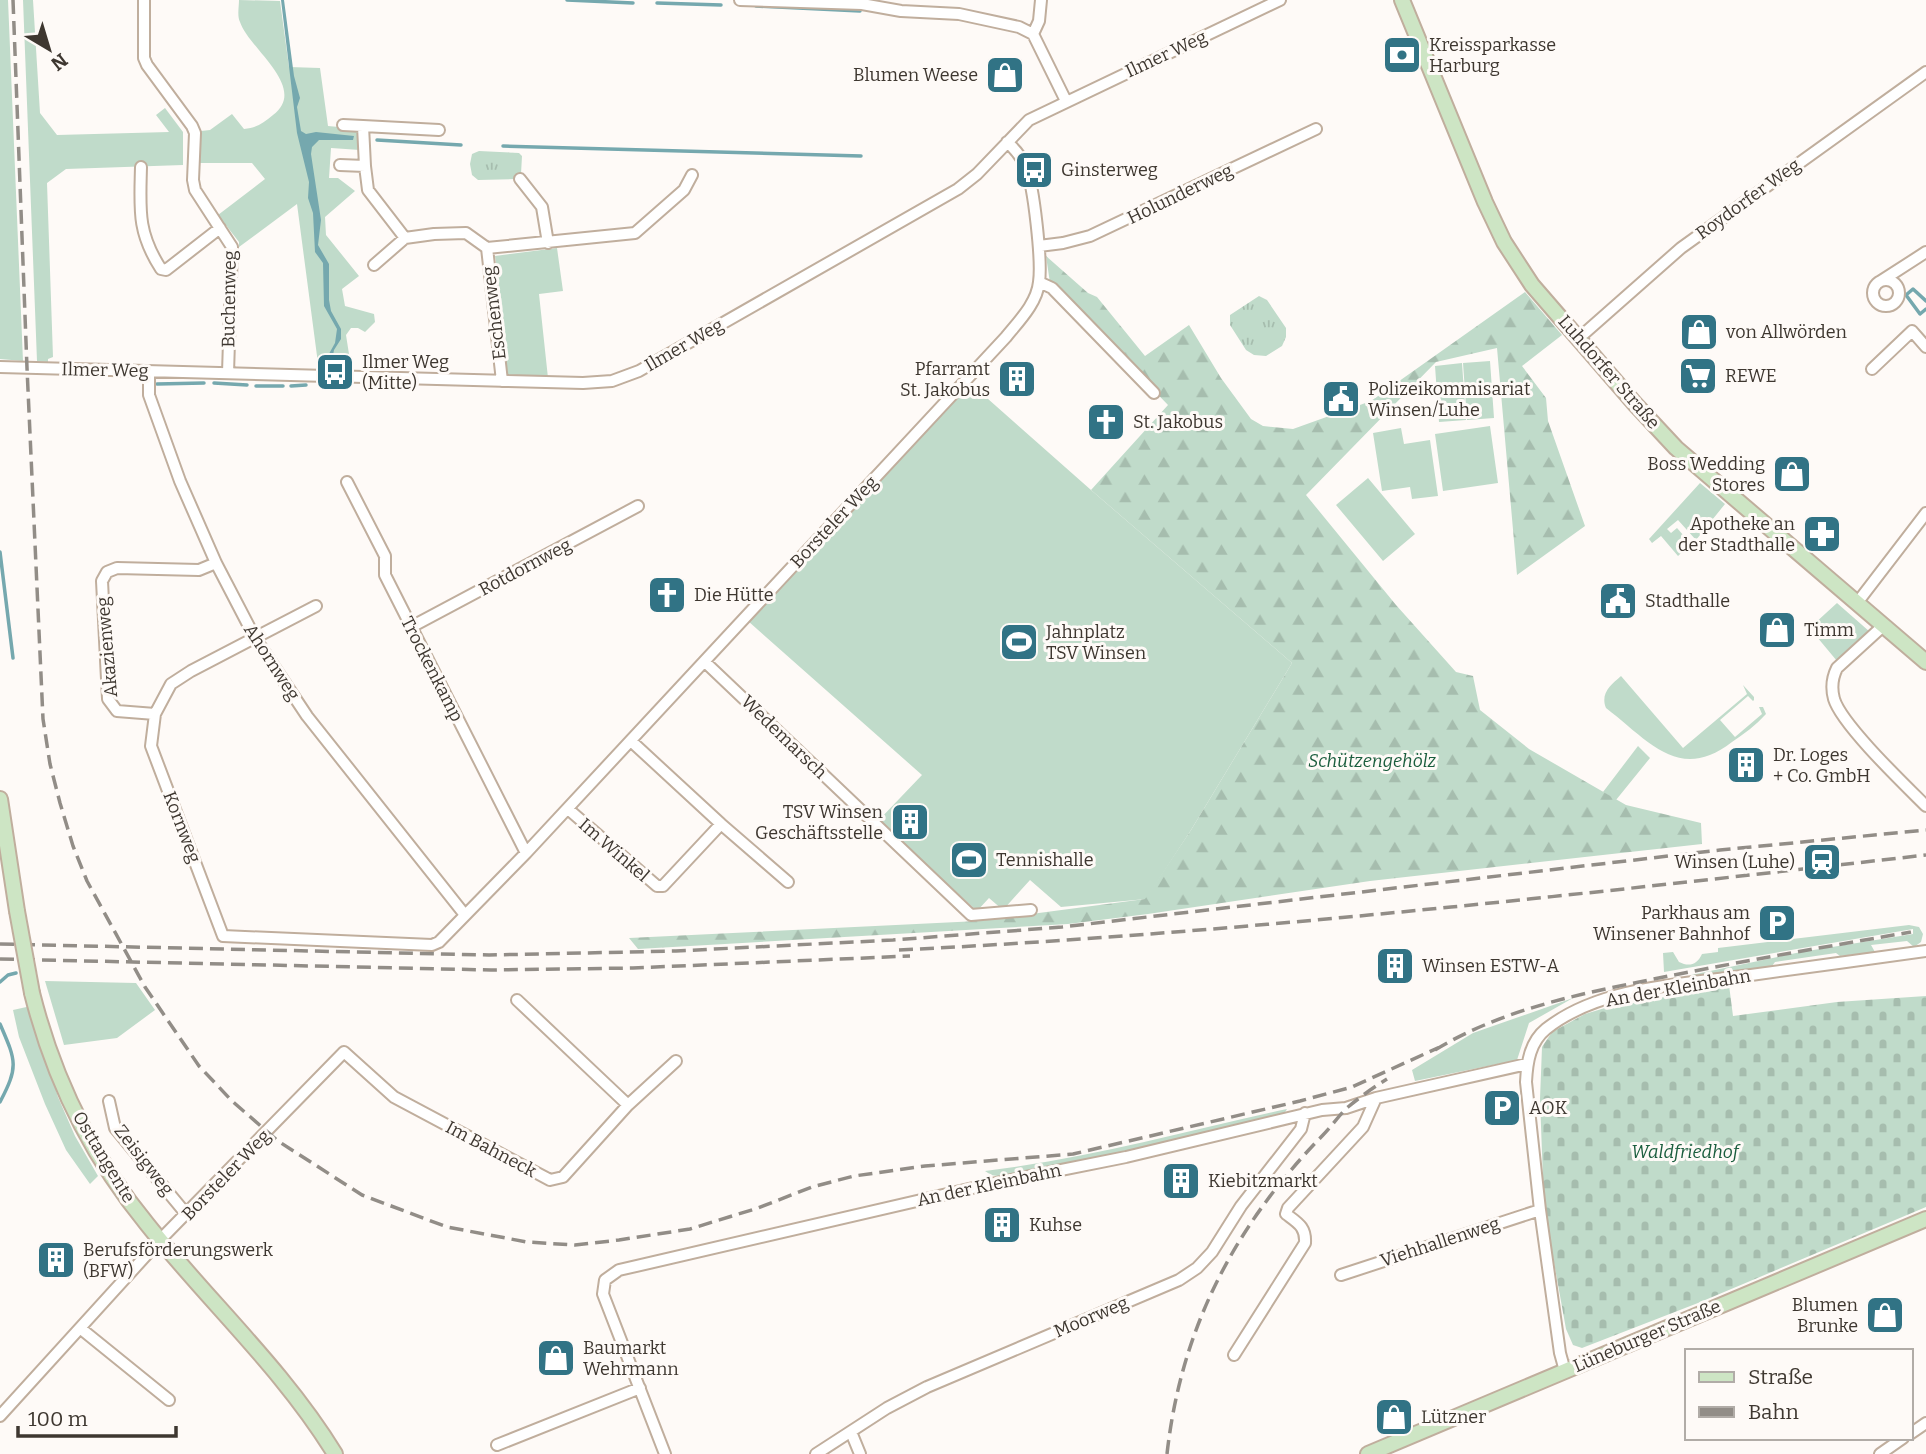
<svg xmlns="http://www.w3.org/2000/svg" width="1926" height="1454" viewBox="0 0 1926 1454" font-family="Bitter,serif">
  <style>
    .grass { fill: #c0dbca }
    .forest { fill: url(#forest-firs) }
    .cemetery { fill: url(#cemetery-stones) }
    .park { fill: url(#park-tufts) }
    .water { fill: #75a8ae }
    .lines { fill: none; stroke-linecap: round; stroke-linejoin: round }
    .stream { stroke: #75a8ae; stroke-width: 3.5 }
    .minor-casing { stroke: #c0ae9d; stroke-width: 14 }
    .secondary-casing { stroke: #c0ae9d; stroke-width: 18 }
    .minor { stroke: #fff; stroke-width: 10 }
    .secondary { stroke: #cde5c4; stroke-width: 14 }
    .rail { stroke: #928d87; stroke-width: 3.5; stroke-dasharray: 14 7; stroke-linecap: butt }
    .secondary-bridge-casing { stroke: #c0ae9d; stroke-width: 18; stroke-linecap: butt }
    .secondary-bridge { stroke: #cde5c4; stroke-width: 14 }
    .labels { text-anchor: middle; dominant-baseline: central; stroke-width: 6; stroke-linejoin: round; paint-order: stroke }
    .poi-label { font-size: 18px; fill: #3e3730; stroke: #fefaf7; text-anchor: start }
    .street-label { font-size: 18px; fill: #3e3730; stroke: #fefaf7 }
    .park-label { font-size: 18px; font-style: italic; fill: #1a5d3d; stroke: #fefaf7 }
  </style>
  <defs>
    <pattern id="forest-firs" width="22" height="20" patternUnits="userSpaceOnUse" patternTransform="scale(1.75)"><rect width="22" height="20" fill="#c0dbca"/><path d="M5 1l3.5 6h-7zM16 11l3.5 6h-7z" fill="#a6bdae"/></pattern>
    <pattern id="cemetery-stones" width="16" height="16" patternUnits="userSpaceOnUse" patternTransform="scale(1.75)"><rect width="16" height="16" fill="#c0dbca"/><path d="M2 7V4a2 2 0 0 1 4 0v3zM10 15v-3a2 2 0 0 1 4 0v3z" fill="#a6bdae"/></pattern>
    <pattern id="park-tufts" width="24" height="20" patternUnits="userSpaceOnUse" patternTransform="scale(1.75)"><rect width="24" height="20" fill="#c0dbca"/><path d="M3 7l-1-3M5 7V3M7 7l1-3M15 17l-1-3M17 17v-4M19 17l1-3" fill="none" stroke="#a6bdae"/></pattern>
  </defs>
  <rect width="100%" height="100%" fill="#fefaf7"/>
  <path class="grass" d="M0,0H8L23,361L0,359Z
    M23,0H33L40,113L57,135L169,132L156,115L165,108L183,132V165L66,169L47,183L53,357L48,359V362L37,361Z
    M239,0L280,1L289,67L320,68L328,126L361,129L360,150L331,148L329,178H338L355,191L325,217L326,235L359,276L342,289L345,306L374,314L375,322L365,332L358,328H351L346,335L351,367H330V372L319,371L297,204L239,247V242L218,215L265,179L252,163H200L201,131L210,130L232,114L244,129C257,128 263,123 273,115C309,88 249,49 240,22C237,16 239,7 239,0Z
    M557,248L563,291L539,294L548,378H508L504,344L506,342L504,326L501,325L499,303L501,300L495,256Z
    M1490,361L1494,418L1467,420L1463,363Z
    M1462,363L1466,420L1439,422L1435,366Z
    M970,383L1091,490L1292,663L1191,830L1146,899L1061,907L1030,880L1003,910L989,898L977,911L878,821L922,775L748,621Z
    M1490,426L1498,483L1443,491L1435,434Z
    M1401,428L1404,444L1430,440L1438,496L1412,499L1410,487L1382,491L1373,433Z
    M1368,478L1415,534L1383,561L1336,505Z
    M1700,483L1725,504L1696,540L1678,520L1667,529L1671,533L1677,528L1691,544L1678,556L1661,536L1652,543L1649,539Z
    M1837,603L1870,632L1837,661L1812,631L1814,624Z
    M1621,676L1683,748L1747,694L1743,685L1754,697V700L1753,701L1748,696L1720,720L1735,737L1762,714L1759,707H1763L1766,714C1756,725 1744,734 1732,742C1679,783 1649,741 1606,708C1600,693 1611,685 1621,676Z
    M1638,746L1650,758L1616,800L1603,792Z
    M1909,925L1919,927L1923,934L1921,942L1914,947L1907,941L1871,945L1875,952L1840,956L1836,953L1775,962L1772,966L1692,979L1691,975L1801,952L1913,934V929L1664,972L1663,953L1673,952L1679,962C1689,967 1697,965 1702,954L1718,952V948Z
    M45,981L136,983L155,1010L117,1038L64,1045Z
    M1573,998L1529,1023L1517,1060L1415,1081L1412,1070L1473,1033Z
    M31,1006L58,1097L75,1136L98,1176L90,1184L66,1150L45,1104L19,1037L13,1010Z
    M1287,1109L1284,1114L1052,1168L1004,1177L991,1175L985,1171C1087,1159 1186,1131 1287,1109Z"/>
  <path class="forest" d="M1046,256L1088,293L1097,297L1145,356L1189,325L1221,378L1251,419L1263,426L1293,429L1371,401L1525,292L1562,335L1522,366L1546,398L1548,421L1585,526L1517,575L1497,348L1436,362L1306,495L1396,605L1456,672L1473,676L1480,710L1529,749L1626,805L1701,823L1702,844L1370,881L1148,914L1068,924L638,949L629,938L978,921L1145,899L1191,830L1292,663L1091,490L1168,405L1050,283Z"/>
  <path class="cemetery" d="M1729,985L1733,1016L1837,1002L1926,996V1207L1698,1303L1582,1348L1573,1345L1566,1329L1544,1207L1540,1099L1542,1047L1552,1032L1585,1014L1605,1008Z"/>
  <path class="park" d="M479,151L519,153L522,156L521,174L515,179L478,180L472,175L470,164L472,154Z
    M1259,296L1267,300L1286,328V337L1282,346L1266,356L1254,355L1246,350L1230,325V315Z"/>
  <path class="water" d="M281,0H284L294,76L300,98L297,107L301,131L306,134L316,132L354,136L353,140H319L312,147L311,154L321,220L318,245L329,264V300L331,311L341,329V339L334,350L330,371L326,370L325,361L335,343L337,329L324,306L323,263L315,252L313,213L308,198L309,182L297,133Z"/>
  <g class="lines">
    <path class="stream" d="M567,0L633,3
      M657,3L721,5
      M756,6L860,11
      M377,140L461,145
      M503,146L861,156
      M1926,301L1913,289L1906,295L1920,314L1926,309
      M214,383L247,385
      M157,384L204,383
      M256,386H283
      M291,386L306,385
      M0,552L13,658
      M0,982L8,975L16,973
      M0,1024C16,1061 19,1066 0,1102"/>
    <defs>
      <path id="minor" d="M144,0V58L147,65L192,126L195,133L193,180L195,190L232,247L228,373
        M740,0L862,4L901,11L959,14L1019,27L1033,34
        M1033,34L1066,101
        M1033,34L1039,21L1041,0
        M343,125L363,126
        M340,165L365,166L368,190L405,238
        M365,166L363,126L439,130
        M141,167C140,209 137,232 161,269L166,270L220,228
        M520,179L542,207L548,243
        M1039,246L1063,243L1090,236L1316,129
        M487,248L635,233L684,190L692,175
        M374,265L405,238L434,234L466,233L487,248L502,381
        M1873 293a13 13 0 1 1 26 0a13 13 0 1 1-26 0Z
        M1881,281L1926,252
        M1039,282L1052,288L1154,393
        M1579,338L1681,248L1926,72
        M0,367L583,383L612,381L639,371L958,189L977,174L1029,120L1280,0
        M1872,369L1912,331L1926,347
        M149,371V395L180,481L216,563L255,638L307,716L465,915
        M347,482L385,556V575L526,853
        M1857,603L1926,513
        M316,606L191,671L171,684L155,714L151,746L223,936L432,945L439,942L526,853L1006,337C1019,321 1037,303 1039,282C1042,262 1034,186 1026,168C1022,157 1016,150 1007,142
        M1883,626L1837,668C1832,678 1831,688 1834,699C1842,725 1905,785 1926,806
        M411,627L638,506
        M705,662L971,915L1031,910
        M155,714L117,711L108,699L102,581L107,572L117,568L199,570L216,563
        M631,741L721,824L788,882
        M568,809L657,886H663L721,824
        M517,1000L628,1105
        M109,1101L115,1128L187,1215
        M1341,1275L1540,1210
        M80,1328L169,1400
        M1234,1355L1305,1243C1306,1227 1298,1223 1286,1214L1288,1208L1363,1127L1376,1098
        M1565,1371L1560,1353L1540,1210L1526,1082C1527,1062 1530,1042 1546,1029C1600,986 1685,984 1751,975C1809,967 1868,959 1926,951
        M0,1416L160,1240L344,1052L394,1097L550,1180L563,1177L628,1105L676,1061
        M851,1432L860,1454
        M1910,1434L1926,1423
        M497,1445L640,1388
        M665,1454L603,1294L605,1280L619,1270L986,1185L1126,1157L1322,1110L1346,1108L1376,1098L1527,1064
        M816,1454L887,1408L927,1387L1179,1280L1197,1268L1212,1252L1241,1206L1301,1129L1305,1113
        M1880,1454L1903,1438"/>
      <path id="secondary" d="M1402,0L1485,202L1504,242L1532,285L1635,404L1676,448L1926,662
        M0,799L17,911
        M32,993C53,1077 92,1157 147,1224C209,1302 283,1369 335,1454
        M1368,1454L1926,1219"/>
    </defs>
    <use href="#minor" class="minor-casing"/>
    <use href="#secondary" class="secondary-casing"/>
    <use href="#minor" class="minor"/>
    <use href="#secondary" class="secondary"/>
    <path class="rail" d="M13,0L27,368L43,719L50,764L60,803L73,846L87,881L145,987L199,1066L232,1101L278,1141L362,1195L447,1227L527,1242L575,1245L619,1240L690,1229L758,1208L812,1187L854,1176L925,1166L1073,1154L1300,1101L1352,1087L1442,1046
      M0,944L489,955L676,951L893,940L1062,927L1720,850L1926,830
      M899,950C1242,933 1585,894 1926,855
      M0,959L491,970L633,968L910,956
      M1435,1050C1506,1007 1589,992 1669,976C1749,960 1830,946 1911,932
      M1167,1454C1181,1328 1235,1225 1323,1135C1332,1126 1339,1115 1348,1107C1360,1097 1374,1087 1387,1079"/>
    <defs>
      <path id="secondary-bridge" d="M17,911L32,993"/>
    </defs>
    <use href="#secondary-bridge" class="secondary-bridge-casing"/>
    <use href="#secondary-bridge" class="secondary-bridge"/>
  </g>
  <defs>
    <symbol id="bank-square" viewBox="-11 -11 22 22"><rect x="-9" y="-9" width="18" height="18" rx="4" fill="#317385" stroke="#fefaf7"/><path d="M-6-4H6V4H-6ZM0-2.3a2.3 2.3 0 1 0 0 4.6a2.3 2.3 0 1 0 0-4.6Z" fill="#fff"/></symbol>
    <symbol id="shop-square" viewBox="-11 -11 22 22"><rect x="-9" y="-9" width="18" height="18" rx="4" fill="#317385" stroke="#fefaf7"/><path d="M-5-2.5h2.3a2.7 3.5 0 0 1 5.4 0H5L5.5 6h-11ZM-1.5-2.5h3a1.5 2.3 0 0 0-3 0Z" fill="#fff"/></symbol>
    <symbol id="bus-square" viewBox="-11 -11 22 22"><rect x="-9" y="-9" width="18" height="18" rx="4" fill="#317385" stroke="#fefaf7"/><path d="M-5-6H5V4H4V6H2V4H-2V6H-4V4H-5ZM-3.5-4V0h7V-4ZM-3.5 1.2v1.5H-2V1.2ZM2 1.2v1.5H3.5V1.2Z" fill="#fff"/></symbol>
    <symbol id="supermarket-square" viewBox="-11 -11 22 22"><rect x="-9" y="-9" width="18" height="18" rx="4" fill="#317385" stroke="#fefaf7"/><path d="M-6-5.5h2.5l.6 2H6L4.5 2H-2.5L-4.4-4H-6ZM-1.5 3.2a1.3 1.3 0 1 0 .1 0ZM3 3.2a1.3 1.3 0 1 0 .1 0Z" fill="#fff"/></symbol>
    <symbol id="building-square" viewBox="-11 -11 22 22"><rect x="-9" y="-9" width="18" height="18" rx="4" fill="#317385" stroke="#fefaf7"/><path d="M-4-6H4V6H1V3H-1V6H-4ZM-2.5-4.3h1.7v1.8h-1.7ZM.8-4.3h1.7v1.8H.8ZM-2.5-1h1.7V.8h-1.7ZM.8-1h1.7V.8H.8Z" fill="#fff"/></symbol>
    <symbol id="civic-square" viewBox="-11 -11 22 22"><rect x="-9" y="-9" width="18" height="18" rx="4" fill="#317385" stroke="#fefaf7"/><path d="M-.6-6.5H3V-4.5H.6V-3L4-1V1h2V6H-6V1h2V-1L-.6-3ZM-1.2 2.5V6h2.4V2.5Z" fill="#fff"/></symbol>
    <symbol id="church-square" viewBox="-11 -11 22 22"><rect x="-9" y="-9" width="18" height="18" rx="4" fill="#317385" stroke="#fefaf7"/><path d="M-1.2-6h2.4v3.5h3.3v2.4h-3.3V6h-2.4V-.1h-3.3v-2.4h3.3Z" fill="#fff"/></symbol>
    <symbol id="pharmacy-square" viewBox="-11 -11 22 22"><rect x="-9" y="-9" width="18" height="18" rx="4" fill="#317385" stroke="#fefaf7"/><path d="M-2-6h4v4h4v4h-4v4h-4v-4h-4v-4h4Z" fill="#fff"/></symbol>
    <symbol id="stadium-square" viewBox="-11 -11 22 22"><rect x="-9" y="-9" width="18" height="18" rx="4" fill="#317385" stroke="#fefaf7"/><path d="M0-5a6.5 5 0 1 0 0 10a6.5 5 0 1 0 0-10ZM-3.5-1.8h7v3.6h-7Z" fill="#fff"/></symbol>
    <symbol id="station-square" viewBox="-11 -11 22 22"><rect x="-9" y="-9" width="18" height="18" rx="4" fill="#317385" stroke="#fefaf7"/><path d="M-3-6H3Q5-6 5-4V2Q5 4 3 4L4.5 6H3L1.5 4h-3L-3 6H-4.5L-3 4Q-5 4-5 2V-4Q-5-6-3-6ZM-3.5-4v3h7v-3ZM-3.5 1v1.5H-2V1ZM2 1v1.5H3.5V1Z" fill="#fff"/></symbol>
    <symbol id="parking-square" viewBox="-11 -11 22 22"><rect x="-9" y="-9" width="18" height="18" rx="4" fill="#317385" stroke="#fefaf7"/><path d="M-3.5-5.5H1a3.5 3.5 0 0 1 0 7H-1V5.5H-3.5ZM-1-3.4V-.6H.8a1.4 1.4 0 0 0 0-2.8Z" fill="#fff"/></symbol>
  </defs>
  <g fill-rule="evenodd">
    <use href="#bank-square" x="1380" y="33" width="44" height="44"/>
    <use href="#shop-square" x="983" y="53" width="44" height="44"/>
    <use href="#bus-square" x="1012" y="148" width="44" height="44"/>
    <use href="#shop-square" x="1677" y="310" width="44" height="44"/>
    <use href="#bus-square" x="313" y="350" width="44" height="44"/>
    <use href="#supermarket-square" x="1676" y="354" width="44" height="44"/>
    <use href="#building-square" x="995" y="357" width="44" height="44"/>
    <use href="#civic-square" x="1319" y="377" width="44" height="44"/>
    <use href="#church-square" x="1084" y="400" width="44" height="44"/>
    <use href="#shop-square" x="1770" y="452" width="44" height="44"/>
    <use href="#pharmacy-square" x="1800" y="512" width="44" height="44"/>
    <use href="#church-square" x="645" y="573" width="44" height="44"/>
    <use href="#civic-square" x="1596" y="579" width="44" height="44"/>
    <use href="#shop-square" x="1755" y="608" width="44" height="44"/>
    <use href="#stadium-square" x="997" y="620" width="44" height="44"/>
    <use href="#building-square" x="1724" y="743" width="44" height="44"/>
    <use href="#building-square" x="888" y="800" width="44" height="44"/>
    <use href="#stadium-square" x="947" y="838" width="44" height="44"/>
    <use href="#station-square" x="1800" y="840" width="44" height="44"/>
    <use href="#parking-square" x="1755" y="901" width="44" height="44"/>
    <use href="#building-square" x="1373" y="944" width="44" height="44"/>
    <use href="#parking-square" x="1480" y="1086" width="44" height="44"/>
    <use href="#building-square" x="1159" y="1159" width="44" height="44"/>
    <use href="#building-square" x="980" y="1203" width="44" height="44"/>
    <use href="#building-square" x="34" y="1238" width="44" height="44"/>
    <use href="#shop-square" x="1863" y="1293" width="44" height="44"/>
    <use href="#shop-square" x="534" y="1336" width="44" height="44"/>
    <use href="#shop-square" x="1372" y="1395" width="44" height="44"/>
  </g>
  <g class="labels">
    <g class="poi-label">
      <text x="1429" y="45">Kreissparkasse<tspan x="1429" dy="21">Harburg</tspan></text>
      <text x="978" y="75" text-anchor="end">Blumen Weese</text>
      <text x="1061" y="170">Ginsterweg</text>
      <text x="1726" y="332">von Allwörden</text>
      <text x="362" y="362">Ilmer Weg<tspan x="362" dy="21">(Mitte)</tspan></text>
      <text x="990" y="369" text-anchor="end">Pfarramt<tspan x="990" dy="21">St. Jakobus</tspan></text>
      <text x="1725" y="376">REWE</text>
      <text x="1368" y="389">Polizeikommisariat<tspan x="1368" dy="21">Winsen/Luhe</tspan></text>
      <text x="1133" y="422">St. Jakobus</text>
      <text x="1765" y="464" text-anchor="end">Boss Wedding<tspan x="1765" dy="21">Stores</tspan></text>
      <text x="1795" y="524" text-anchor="end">Apotheke an<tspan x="1795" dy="21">der Stadthalle</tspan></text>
      <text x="694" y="595">Die Hütte</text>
      <text x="1645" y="601">Stadthalle</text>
      <text x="1804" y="630">Timm</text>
      <text x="1046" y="632">Jahnplatz<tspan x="1046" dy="21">TSV Winsen</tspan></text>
      <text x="1773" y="755">Dr. Loges<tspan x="1773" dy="21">+ Co. GmbH</tspan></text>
      <text x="883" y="812" text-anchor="end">TSV Winsen<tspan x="883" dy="21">Geschäftsstelle</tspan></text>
      <text x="996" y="860">Tennishalle</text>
      <text x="1795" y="862" text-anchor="end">Winsen (Luhe)</text>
      <text x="1750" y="913" text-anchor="end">Parkhaus am<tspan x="1750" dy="21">Winsener Bahnhof</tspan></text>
      <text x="1422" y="966">Winsen ESTW-A</text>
      <text x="1529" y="1108">AOK</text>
      <text x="1208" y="1181">Kiebitzmarkt</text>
      <text x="1029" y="1225">Kuhse</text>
      <text x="83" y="1250">Berufsförderungswerk<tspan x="83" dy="21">(BFW)</tspan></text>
      <text x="1858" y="1305" text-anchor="end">Blumen<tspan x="1858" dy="21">Brunke</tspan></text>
      <text x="583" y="1348">Baumarkt<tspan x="583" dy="21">Wehrmann</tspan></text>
      <text x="1421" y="1417">Lützner</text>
    </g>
    <g class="street-label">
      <text transform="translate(1166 54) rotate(-25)">Ilmer Weg</text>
      <text transform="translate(1180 194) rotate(-26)">Holunderweg</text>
      <text transform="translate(1748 199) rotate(-36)">Roydorfer Weg</text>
      <text transform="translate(229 299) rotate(-89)">Buchenweg</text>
      <text transform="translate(494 313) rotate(-97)">Eschenweg</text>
      <text transform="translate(684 345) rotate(-30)">Ilmer Weg</text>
      <text transform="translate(105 370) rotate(1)">Ilmer Weg</text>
      <text transform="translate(1609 372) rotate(49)">Luhdorfer Straße</text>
      <text transform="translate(834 522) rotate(-47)">Borsteler Weg</text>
      <text transform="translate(525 567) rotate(-28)">Rotdornweg</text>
      <text transform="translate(107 647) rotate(-95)">Akazienweg</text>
      <text transform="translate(272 662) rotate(57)">Ahornweg</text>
      <text transform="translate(432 669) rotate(63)">Trockenkamp</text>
      <text transform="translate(784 737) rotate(44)">Wedemarsch</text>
      <text transform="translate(182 827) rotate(69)">Kornweg</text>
      <text transform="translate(614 850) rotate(41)">Im Winkel</text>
      <text transform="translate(1678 988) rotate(-10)">An der Kleinbahn</text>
      <text transform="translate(491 1149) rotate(28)">Im Bahneck</text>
      <text transform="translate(104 1157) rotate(59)">Osttangente</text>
      <text transform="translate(144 1160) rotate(52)">Zeisigweg</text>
      <text transform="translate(226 1175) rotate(-46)">Borsteler Weg</text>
      <text transform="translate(989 1185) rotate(-12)">An der Kleinbahn</text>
      <text transform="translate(1440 1242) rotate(-18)">Viehhallenweg</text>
      <text transform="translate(1091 1317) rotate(-23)">Moorweg</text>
      <text transform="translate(1647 1336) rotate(-23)">Lüneburger Straße</text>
    </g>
    <g class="park-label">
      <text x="1372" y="761">Schützengehölz</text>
      <text x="1685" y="1152">Waldfriedhof</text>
    </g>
  </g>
  <rect x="1685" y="1349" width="228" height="91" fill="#fefaf7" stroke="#b1aca7" stroke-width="2"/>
  <rect x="1699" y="1372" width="35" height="10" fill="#cde5c4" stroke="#b1aca7" stroke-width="2"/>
  <text x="1748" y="1384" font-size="21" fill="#3e3730">Straße</text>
  <rect x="1699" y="1407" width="35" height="10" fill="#928d87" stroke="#b1aca7" stroke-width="2"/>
  <text x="1748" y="1419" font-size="21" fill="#3e3730">Bahn</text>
  <g transform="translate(49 49) rotate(142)" stroke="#fefaf7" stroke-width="5" paint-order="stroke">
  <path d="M0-5L12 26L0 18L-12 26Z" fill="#3e3730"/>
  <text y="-10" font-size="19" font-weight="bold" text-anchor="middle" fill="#3e3730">N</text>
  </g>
  <path d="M18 1426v10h158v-10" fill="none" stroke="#3e3730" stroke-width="3.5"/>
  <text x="28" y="1426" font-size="21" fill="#3e3730" stroke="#fefaf7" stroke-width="5" paint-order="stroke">100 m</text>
</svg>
